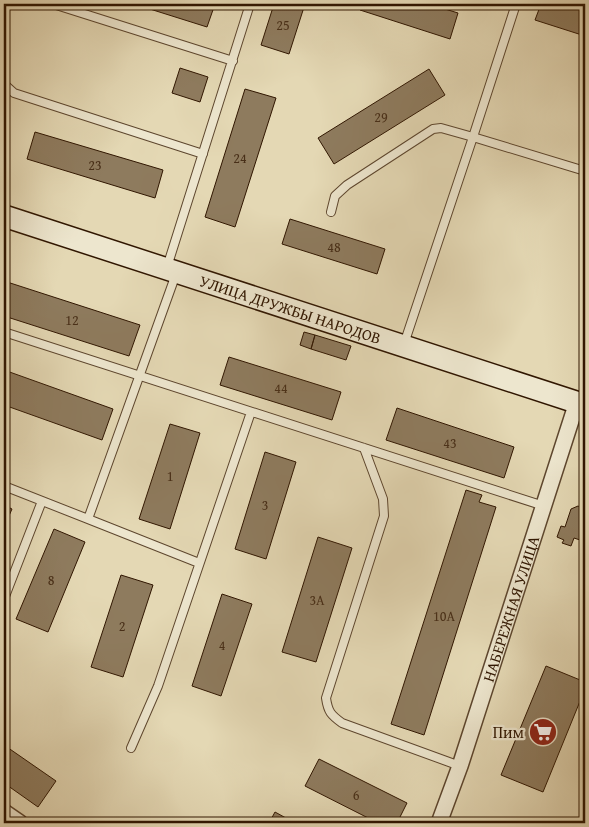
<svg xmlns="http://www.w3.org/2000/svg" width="589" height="827" viewBox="0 0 589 827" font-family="'Gentium Book Plus',serif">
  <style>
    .building { fill: #8e7b5e; stroke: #301601 }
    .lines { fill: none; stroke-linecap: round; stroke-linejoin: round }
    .lane-casing { stroke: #5d462e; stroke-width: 10 }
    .street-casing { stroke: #5d462e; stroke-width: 18 }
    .secondary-casing { stroke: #301601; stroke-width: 24 }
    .lane { stroke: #ede6ce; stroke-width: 8 }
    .street { stroke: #ede6ce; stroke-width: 15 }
    .secondary { stroke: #ede6ce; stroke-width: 21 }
    .labels { text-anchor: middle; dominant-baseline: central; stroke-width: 4.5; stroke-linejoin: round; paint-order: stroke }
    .number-label { font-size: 14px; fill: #482f18 }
    .street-label { font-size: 16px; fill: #301601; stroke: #ede6ce }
    .poi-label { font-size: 16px; fill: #301601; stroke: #ede6ce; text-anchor: end }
  </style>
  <rect width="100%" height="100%" fill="#e4d8b4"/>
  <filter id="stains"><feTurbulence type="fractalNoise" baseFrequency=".004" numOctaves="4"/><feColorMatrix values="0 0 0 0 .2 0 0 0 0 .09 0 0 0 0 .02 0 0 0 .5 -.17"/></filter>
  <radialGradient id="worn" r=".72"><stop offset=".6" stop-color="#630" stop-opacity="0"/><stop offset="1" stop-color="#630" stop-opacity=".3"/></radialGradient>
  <path class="building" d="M134,4H215L207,27Z
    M274,4H305L289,54L261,45Z
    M362,4H429L458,13L450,39L360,10Z
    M541,4H585V36L535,20Z
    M180,68L208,77L200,102L172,93Z
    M429,69L445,95L334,164L318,138Z
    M245,89L276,98L235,227L205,217Z
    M35,132L163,170L155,198L27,159Z
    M290,219L385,249L377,274L282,244Z
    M4,281L140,325L129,356L4,316Z
    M304,332L315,335L311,349L300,345Z
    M315,335L351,346L346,360L311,349Z
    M229,357L341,392L332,420L220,385Z
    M4,370L113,409L102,440L4,405Z
    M397,408L514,447L504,478L386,440Z
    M170,424L200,433L170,529L139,519Z
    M265,452L296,462L266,559L235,549Z
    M466,490L482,495L479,502L496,507L424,735L391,724Z
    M4,505L12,509L4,527Z
    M578,506L585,509V526L580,540L574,538L571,546L562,543L564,540L557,537L561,526L565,527L571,509Z
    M54,529L85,542L48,632L16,619Z
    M318,537L352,548L316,662L282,652Z
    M121,575L153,585L123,677L91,667Z
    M222,594L252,604L221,696L192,686Z
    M546,666L585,682V689L543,792L501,775Z
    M4,745L56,781L38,807L4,783Z
    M319,759L407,803L397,823H378L305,786Z
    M275,812L295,823H269Z"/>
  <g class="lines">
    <defs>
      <path id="lane" d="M53,4L233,61
        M4,7L9,4
        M4,84L14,93L203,154
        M331,212L335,196L347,185L433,129L441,128L473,137L585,171
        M167,267L250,4
        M4,332L544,506
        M404,344L473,137L516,4
        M364,448L383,499L384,516L326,698C328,712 331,715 342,723L460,766
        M4,486L88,519L176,274
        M88,519L199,563
        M4,599L42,501
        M131,748L158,686L251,412"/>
      <g id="street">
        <path d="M4,812L20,823"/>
        <path id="s1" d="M439,823L460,766L577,402"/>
      </g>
      <g id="secondary">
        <path id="s2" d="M4,216L585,405"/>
      </g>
    </defs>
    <use href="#lane" class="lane-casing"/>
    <use href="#street" class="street-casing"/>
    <use href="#secondary" class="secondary-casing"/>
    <use href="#lane" class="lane"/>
    <use href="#street" class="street"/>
    <use href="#secondary" class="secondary"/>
  </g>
  <defs>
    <symbol id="supermarket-disc" viewBox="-11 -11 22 22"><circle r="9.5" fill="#8f2418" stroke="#ede6ce"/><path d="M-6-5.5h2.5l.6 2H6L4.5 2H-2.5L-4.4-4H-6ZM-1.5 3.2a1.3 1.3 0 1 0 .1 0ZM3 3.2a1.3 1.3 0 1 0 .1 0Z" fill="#fff"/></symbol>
  </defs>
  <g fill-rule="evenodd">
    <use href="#supermarket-disc" x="527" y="716" width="32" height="32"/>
  </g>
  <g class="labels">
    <g class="number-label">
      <text x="283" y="25">25</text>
      <text x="381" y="117">29</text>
      <text x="240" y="158">24</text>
      <text x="95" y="165">23</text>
      <text x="334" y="247">48</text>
      <text x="72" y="320">12</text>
      <text x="281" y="388">44</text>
      <text x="450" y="443">43</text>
      <text x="170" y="476">1</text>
      <text x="265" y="505">3</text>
      <text x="51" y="580">8</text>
      <text x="317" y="600">3А</text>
      <text x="444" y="616">10А</text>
      <text x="122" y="626">2</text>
      <text x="222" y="645">4</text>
      <text x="356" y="795">6</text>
    </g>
    <g class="street-label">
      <text stroke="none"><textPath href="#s2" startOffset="301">УЛИЦА ДРУЖБЫ НАРОДОВ</textPath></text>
      <text stroke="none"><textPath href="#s1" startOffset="226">НАБЕРЕЖНАЯ УЛИЦА</textPath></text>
    </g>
    <g class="poi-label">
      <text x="524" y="732">Пим</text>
    </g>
  </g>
  <rect width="589" height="827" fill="none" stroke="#e4d8b4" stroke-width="20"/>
  <rect x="5" y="5" width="579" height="817" fill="none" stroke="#301601" stroke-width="2.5"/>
  <rect x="10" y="10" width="569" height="807" fill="none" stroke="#301601"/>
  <rect width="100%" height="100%" filter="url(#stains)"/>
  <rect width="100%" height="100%" fill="url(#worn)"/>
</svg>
